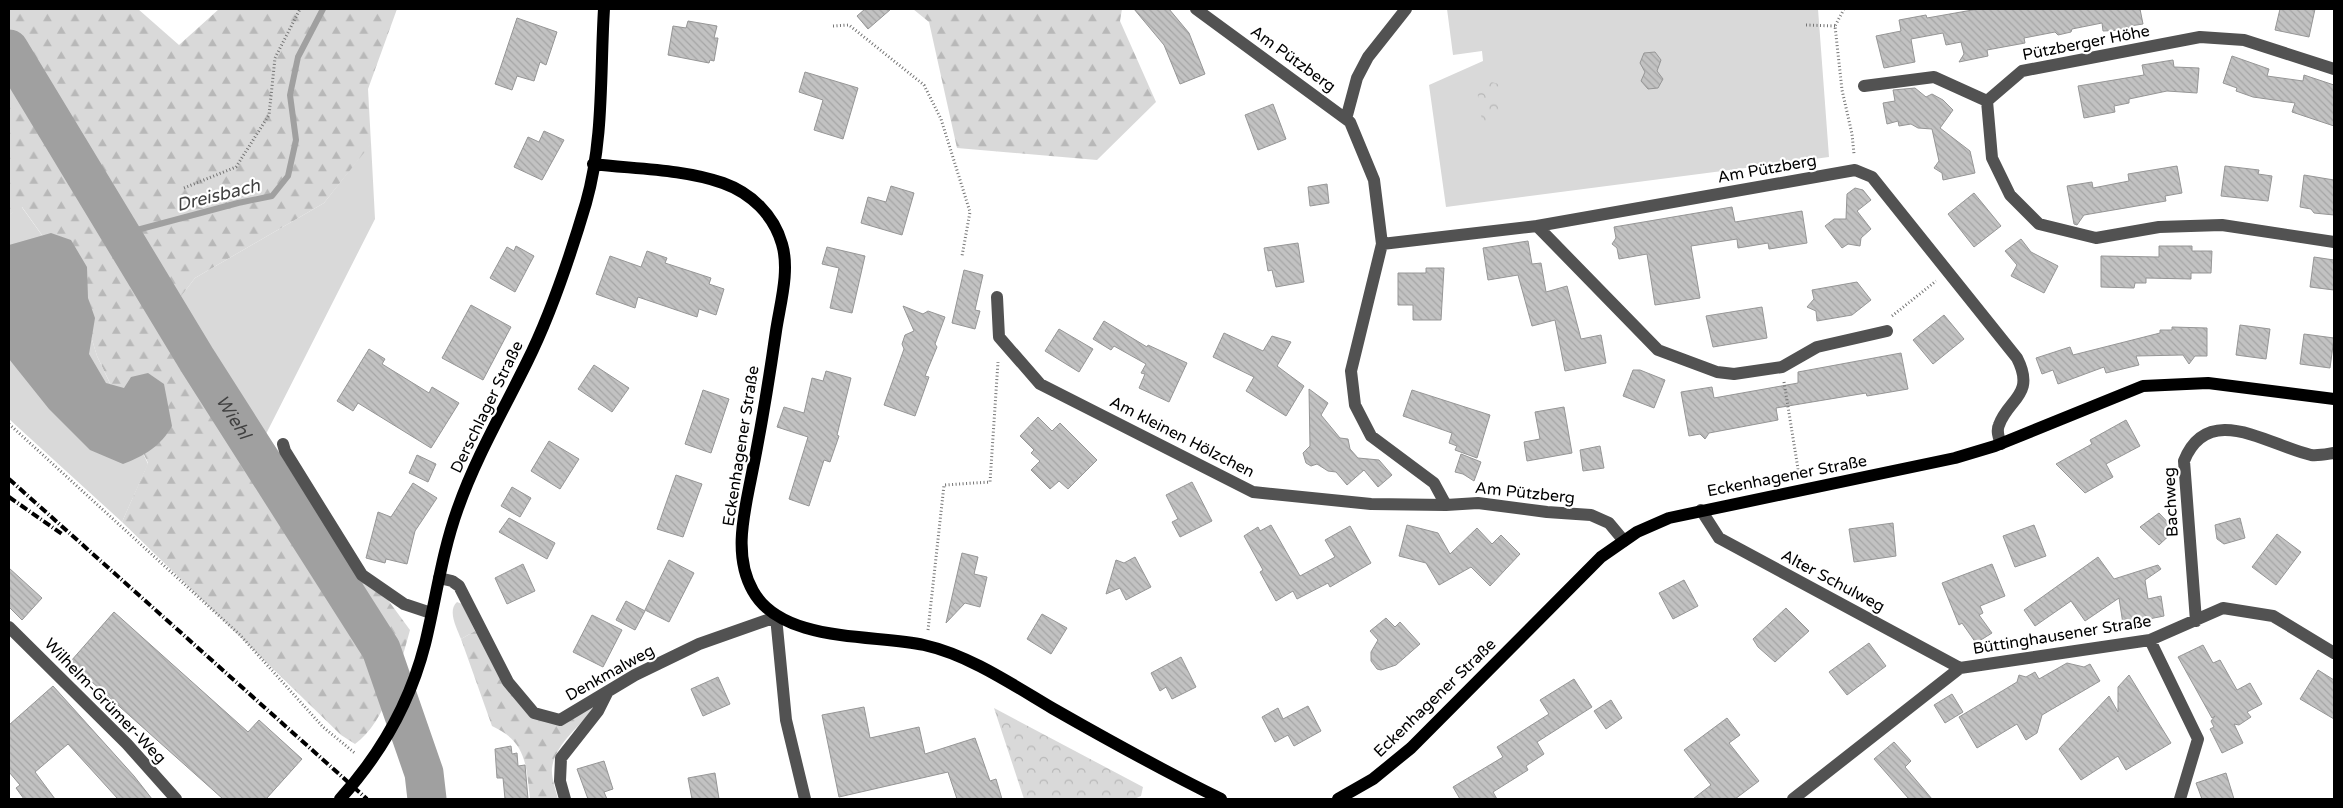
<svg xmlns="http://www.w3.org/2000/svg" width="2343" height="808" viewBox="0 0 2343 808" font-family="'Varela Round',sans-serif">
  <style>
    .grass { fill: #d9d9d9 }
    .forest { fill: url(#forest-firs) }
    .park { fill: url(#park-crowns) }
    .water { fill: #a0a0a0 }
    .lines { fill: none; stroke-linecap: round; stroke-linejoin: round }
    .stream { stroke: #a0a0a0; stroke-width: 6 }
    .river { stroke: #a0a0a0; stroke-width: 39 }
    .building { fill: url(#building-back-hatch); stroke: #969696 }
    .path { stroke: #747474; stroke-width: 3; stroke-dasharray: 1 2.5; stroke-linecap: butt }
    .minor { stroke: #525252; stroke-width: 12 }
    .major { stroke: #000; stroke-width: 12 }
    .rail { stroke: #000; stroke-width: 4; stroke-dasharray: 8 2.5 1 2.5; stroke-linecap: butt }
    .labels { text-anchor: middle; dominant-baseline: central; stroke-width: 4.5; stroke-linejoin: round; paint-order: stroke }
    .street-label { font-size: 16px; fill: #000; stroke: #fff }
    .water-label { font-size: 18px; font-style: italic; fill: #414141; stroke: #fff }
  </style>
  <defs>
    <pattern id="forest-firs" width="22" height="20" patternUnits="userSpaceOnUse" patternTransform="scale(1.25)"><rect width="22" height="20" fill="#d9d9d9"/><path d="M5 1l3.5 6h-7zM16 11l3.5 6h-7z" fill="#b8b8b8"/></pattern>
    <pattern id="park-crowns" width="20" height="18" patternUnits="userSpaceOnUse" patternTransform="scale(1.25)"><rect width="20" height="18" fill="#d9d9d9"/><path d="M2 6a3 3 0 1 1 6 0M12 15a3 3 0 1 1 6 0" fill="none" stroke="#b8b8b8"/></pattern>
    <pattern id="building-back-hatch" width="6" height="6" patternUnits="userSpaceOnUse" patternTransform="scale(1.25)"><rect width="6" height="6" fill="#c2c2c2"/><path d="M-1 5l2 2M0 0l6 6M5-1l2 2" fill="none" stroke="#a5a5a5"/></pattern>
  </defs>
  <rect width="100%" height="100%" fill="#fff"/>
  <path class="grass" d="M1447,9H1818L1829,157L1446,207L1429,85L1483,61L1482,51L1453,55Z
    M371,143L375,219L266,434L163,320L195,278L324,203Z
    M21,206L74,280L97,356L148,464L122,522L9,419V215Z
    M457,602L462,604L475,631L461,639C457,628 447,611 457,602Z"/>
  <path class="forest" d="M9,9H138L179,45L219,9H397L368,89L371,144L324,203L195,278L163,320L266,434L410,630C400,666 386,722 355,744L341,735L122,522L148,463L97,356L74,280L22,207L9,215Z
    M913,9H1122L1120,21L1156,102L1097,160L957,148L929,22Z
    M475,631L545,721L593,706L594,710C579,726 555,745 552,768C551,777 556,791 558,799H530C526,765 527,742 492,726L461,639Z"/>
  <path class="park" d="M1491,82L1499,84L1502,117L1496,121H1482L1477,91L1480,87Z
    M994,708L1143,787L1141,796L1134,799H1024Z"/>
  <path class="water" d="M51,233L71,240L87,267L88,298L95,318L89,354L106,383L124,388L131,377L148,373L164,384L172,426C161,446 144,456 123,464L90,450L49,409L9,359V245Z"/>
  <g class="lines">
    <path class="stream" d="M122,234L238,203L272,196L288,176L296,140L290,95L298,57L323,9"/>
    <path class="river" id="s1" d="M9,49L197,360L381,649L424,773L427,799"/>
  </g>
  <path class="building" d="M865,9H891L868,29L857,16Z
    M1134,9H1169L1189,33L1205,74L1180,84L1164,45Z
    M1978,9H2140L2143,24L2130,26L2127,30L2103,31L2102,23L2072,29L2071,32L2058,35L2055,32L2024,38L2025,43L1987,50L1988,56L1959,62L1964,54L1961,42L1946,45L1943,33L1911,39L1915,62L1884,68L1876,36L1901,31L1899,20L1926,15L1927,18Z
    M2280,9H2315L2309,37L2275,30Z
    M517,18L557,32L546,65L540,62L534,81L517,76L512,90L495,84Z
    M688,21L717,26L714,38H718L714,61L710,60L709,63L668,55L673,26L686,28Z
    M1655,52L1661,60L1657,71L1663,79L1658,88L1648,89L1641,81L1645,72L1640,63L1644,53Z
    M2232,56L2269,69L2267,76L2303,81L2304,75L2334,85V126L2292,112L2295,103L2253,97L2236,91L2237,88L2223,83Z
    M2173,60L2174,67L2199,68L2197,93L2167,91L2129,99V103L2114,106L2115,112L2084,118L2078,86L2144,75L2142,65Z
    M805,72L858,88L843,139L814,130L823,100L799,92Z
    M1915,88L1926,97L1932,94L1943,100L1953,110L1940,128L1970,151L1975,173L1943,180L1942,173L1934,168L1939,161L1932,129L1918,128L1911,124L1899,126L1898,121L1887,124L1883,103L1895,101L1893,90Z
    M1273,104L1286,139L1258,150L1245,115Z
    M544,131L564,140L542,180L514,167L528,137L539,142Z
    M2177,166L2182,193L2165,196L2166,201L2084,215L2077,225L2074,224L2067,186L2092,182L2093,188L2129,181L2128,174Z
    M2225,166L2259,170L2258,174L2272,176L2268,201L2221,196Z
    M2304,175L2334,180V215L2314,213L2311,209L2300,207Z
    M1327,184L1329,203L1310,206L1308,187Z
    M891,186L914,193L902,235L861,223L868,197L886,202Z
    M1855,188L1863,190L1871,200L1857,211L1871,229L1861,238L1860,246L1848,244L1842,248L1825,226L1834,219H1846L1847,194Z
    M1974,193L2001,226L1974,247L1948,214Z
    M1732,207L1735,222L1802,211L1807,243L1769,249L1768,243L1738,248L1737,239L1691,246L1700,298L1655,305L1647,254L1619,259L1617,248L1612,244L1616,238L1614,227Z
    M2021,239L2031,252L2058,266L2044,293L2011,276L2017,265L2005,251Z
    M1528,241L1532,264L1541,263L1546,292L1567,286L1581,339L1601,335L1606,363L1565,371L1555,320L1532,326L1518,275L1488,280L1483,248Z
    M1298,243L1304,282L1276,287L1272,270L1268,271L1264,248Z
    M516,246L534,256L515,292L490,278L507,247L514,251Z
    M2159,246H2192V251H2212L2211,273H2191V279L2146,278V283H2135L2134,288L2101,287V256L2159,257Z
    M827,247L865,256L852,313L830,308L839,268L822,264Z
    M647,251L667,258L665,263L711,278L709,284L724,289L716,315L699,309L697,317L638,297L635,308L596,294L610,256L641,267Z
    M2314,257L2334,260V290L2310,287Z
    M1426,268H1444L1441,320H1413V305H1398V273H1426Z
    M964,270L983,275L975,310L980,311L975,329L952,323Z
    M1857,282L1871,300L1852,315L1817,321L1816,311L1807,307L1814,299L1812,290Z
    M471,305L511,327L483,380L442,358Z
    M903,306L923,314L928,311L945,317L935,344L937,347L925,376L929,377L915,416L884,405L904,349L902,344L905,335L914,331Z
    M1762,307L1767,338L1713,347L1706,316Z
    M1944,315L1964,339L1933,364L1913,340Z
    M1104,321L1147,347L1148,345L1187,363L1169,402L1139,388L1145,374L1141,373L1146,364L1114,346L1111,350L1093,339Z
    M2240,325L2270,329L2266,359L2236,355Z
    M2172,327L2207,328V356H2195L2189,364L2183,355L2136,356L2139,365L2106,373L2104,367L2058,384L2053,370L2042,374L2036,358L2070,347L2073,355L2160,333V330H2172Z
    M1059,329L1093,349L1079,372L1045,351Z
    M1224,333L1263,351L1272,336L1291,342L1277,366L1304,386L1286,416L1246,391L1254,377L1213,357Z
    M2304,334L2334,338L2330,368L2300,364Z
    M369,349L385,359L382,364L429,393L432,387L459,403L431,448L358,403L353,411L337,401Z
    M1901,353L1908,389L1867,396L1866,393L1776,408L1778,420L1709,433L1705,439L1700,434L1689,436L1681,392L1712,387L1714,398L1798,383V372Z
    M594,365L629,388L612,412L578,389Z
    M1633,370H1640L1665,380L1654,408L1623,396Z
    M826,371L851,378L837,435L839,436L830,462L824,460L809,506L789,499L808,437L777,427L784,407L804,413L812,378L823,381Z
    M1309,389L1328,403L1321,415L1340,438L1348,439L1350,449L1358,458L1379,460L1392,475L1378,487L1364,470L1347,485L1336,472L1328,471L1317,464L1311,466L1306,463L1303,453L1310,446Z
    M703,390L729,399L711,453L685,444Z
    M1412,390L1490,415L1477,458L1455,450L1457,446L1449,443L1452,433L1403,416Z
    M1564,407L1572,453L1527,461L1524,442L1540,439L1535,412Z
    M1038,417L1052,431L1060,423L1097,460L1068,489L1059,481L1050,489L1031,470L1040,461L1031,453L1034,450L1020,436Z
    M2126,420L2140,446L2106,464L2113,477L2085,493L2056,464L2092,444L2090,440Z
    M549,441L579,459L560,489L531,471Z
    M1600,446L1604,468L1583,471L1580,450Z
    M1461,454L1481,462L1474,481L1463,474L1455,472Z
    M417,455L436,464L428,482L409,473Z
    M676,475L702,484L683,537L657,529Z
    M1192,482L1212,521L1180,537L1172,522L1178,519L1166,495Z
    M413,483L437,498L415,531L407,564L386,559L385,563L366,558L378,512L391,517Z
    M512,487L531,498L520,517L501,506Z
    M2159,513L2175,530L2159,545L2140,527Z
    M509,518L555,543L547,559L499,532Z
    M2240,518L2245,538L2224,544L2217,539L2215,525Z
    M1893,523L1896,556L1854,562L1849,529Z
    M1271,525L1300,576L1335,557L1325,540L1350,526L1371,563L1330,587L1328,583L1297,599L1293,591L1276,601L1260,572L1263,570L1244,536L1258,527L1260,531Z
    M1407,525L1438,533L1450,554L1477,528L1492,544L1501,535L1520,554L1490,586L1471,567L1439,585L1426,563L1399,556Z
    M2034,525L2046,556L2015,567L2003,536Z
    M2277,534L2301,552L2276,585L2252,567Z
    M962,553L978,557L974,574L987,577L980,607L965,603L946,623Z
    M1135,557L1151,587L1126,600L1120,588L1106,594L1116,560L1124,563Z
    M2098,557L2114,579L2158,565L2161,569L2145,580L2148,599L2161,596L2164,616L2123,624L2119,598L2085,621L2071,601L2035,626L2024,610Z
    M669,560L694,573L669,622L645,610Z
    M523,564L535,591L507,604L495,578Z
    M1992,564L2005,596L1980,606L1983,613L1979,615L1992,633L1976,643L1962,623L1959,625L1942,583Z
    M9,568L42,598L22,620L9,607Z
    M1684,580L1698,606L1673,619L1659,593Z
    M626,601L645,611L635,630L616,620Z
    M1786,608L1809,631L1775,662L1758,647L1753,639Z
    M114,612L248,732L259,720L302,759L266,799H223L73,665L71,661Z
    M1042,614L1067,628L1051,654L1027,639Z
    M592,615L622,630L603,667L573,652Z
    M1386,618L1395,627L1400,622L1420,644L1396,665L1381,670L1377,669L1371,661V652L1378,640L1370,631Z
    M1869,643L1886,666L1847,695L1829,672Z
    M2203,645L2213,663L2220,660L2237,690L2250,683L2262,704L2247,712L2251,717L2239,725L2234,724L2243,743L2222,753L2210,729L2214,727L2211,721L2215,716L2212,718L2178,657Z
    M1181,657L1196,687L1172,699L1166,687L1160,691L1151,673Z
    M2067,663L2084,667L2090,664L2100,681L2042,715L2037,733L2026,740L2017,724L1977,748L1959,717L2017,682L2019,675L2026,677L2035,672L2039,679Z
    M2318,670L2334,680V719L2300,699Z
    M2129,675L2171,743L2126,770L2118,756L2081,780L2059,749L2109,696L2118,712V687Z
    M718,677L730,704L703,716L691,689Z
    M1574,679L1592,707L1537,742L1544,754L1526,766L1528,770L1493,792L1497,799H1460L1453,787L1503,757L1497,747L1549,714L1540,700Z
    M53,686L134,776L152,799H118L68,744L35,772L55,799H24L16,788L20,785L9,772V725Z
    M1952,694L1963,712L1945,723L1934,705Z
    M1611,700L1622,718L1606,729L1594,711Z
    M1308,706L1321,731L1294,746L1288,735L1275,742L1262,717L1278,708L1283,719Z
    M864,707L870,738L919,727L925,754L975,738L990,781L996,779L1002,799H957L948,772L839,797L822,715Z
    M1727,718L1740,735L1729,743L1759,781L1735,799H1693L1711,785L1684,750Z
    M1894,742L1911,761L1905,767L1932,799H1909L1874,759Z
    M511,746L512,754L517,753L518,766L525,765L528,799H505L503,778H497L495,749Z
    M604,761L613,789L604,792L607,799H588L577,769Z
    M715,773L719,799H692L688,778Z
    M2226,773L2234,799H2202L2196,783Z"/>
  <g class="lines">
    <path class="path" d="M1844,9L1835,26L1842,90L1852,134L1854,154
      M1806,25L1835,26
      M833,26L849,25L924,85L941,119L970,212L962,256
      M184,188L236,167L269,115L275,58L300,9
      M1892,316L1936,281
      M1784,382L1799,475
      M9,424L240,635L323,727L356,754
      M928,630L944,485L990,482L998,362"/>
    <path class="minor" d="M1196,9L1350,122L1374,180L1382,244L1351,371L1355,405L1371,436L1434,483L1446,505L1478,503L1547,512L1591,515L1609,523L1624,541
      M2334,69L2244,40L2200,37L2022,71L1987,101L1992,158L2010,195L2039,224L2096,238L2159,227L2222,225L2334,242
      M1864,86L1934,77L1987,101
      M1346,119L1357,78L1368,57L1406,9
      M1537,226L1855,170L1872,177L2017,358C2036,395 2008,399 1999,425C1996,431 1999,438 2001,444
      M1382,244L1537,226L1658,350L1717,372L1734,374L1782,367L1817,347L1887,331
      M997,297L999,337L1040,384L1253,492L1371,504L1446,505
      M283,444L285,451L362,575L404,604L431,613
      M1701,510L1719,538L1960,668
      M439,578L452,581L459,586L508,682L534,713L560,720L635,675L699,644L776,617L786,720L805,799
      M2196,621L2184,461C2208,401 2268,445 2311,455C2318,456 2327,454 2334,453
      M9,627L127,744L176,799
      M2150,640L2198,739L2180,799
      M565,799L560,781L561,758L598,711L608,691
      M1793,799L1960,668L2150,640L2223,608L2273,616L2334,653"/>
    <path class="major" d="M593,164C635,169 683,169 723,183C751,193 774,215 782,244C790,271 780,304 776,331C769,380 761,429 751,478C744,514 733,556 753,591C782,643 872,634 924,645C969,655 1013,685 1052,708C1108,740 1164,771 1221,799
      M340,799C380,755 410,703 425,644C436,599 442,552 458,508C476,457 503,411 527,362C552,312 570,257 586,203C604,140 600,73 604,9
      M1338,799L1373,779L1411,748L1601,557L1637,532L1669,518L1955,458L1995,446L2143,386L2208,383L2334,399"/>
    <path class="rail" d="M9,479L367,799
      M9,497L62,534"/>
  </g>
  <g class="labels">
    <g class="street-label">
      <text transform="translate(2086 43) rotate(-11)">Pützberger Höhe</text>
      <text transform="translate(1293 59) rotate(36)">Am Pützberg</text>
      <text transform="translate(1767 169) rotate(-10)">Am Pützberg</text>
      <text transform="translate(487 407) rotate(-64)">Derschlager Straße</text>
      <text transform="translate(1182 437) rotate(27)">Am kleinen Hölzchen</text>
      <text transform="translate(741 446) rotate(-81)">Eckenhagener Straße</text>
      <text transform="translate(1787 476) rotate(-11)">Eckenhagener Straße</text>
      <text transform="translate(1525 493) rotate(6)">Am Pützberg</text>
      <text transform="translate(2171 502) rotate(-93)">Bachweg</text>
      <text transform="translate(1833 581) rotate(28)">Alter Schulweg</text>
      <text transform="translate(2062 635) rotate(-9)">Büttinghausener Straße</text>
      <text transform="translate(610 673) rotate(-29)">Denkmalweg</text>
      <text transform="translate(1435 698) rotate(-44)">Eckenhagener Straße</text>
      <text transform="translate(105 701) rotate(46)">Wilhelm-Grümer-Weg</text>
    </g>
    <g class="water-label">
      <text transform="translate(218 195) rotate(-14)">Dreisbach</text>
      <text stroke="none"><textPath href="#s1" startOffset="431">Wiehl</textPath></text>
    </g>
  </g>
  <rect width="2343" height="808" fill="none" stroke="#000000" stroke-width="20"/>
</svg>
